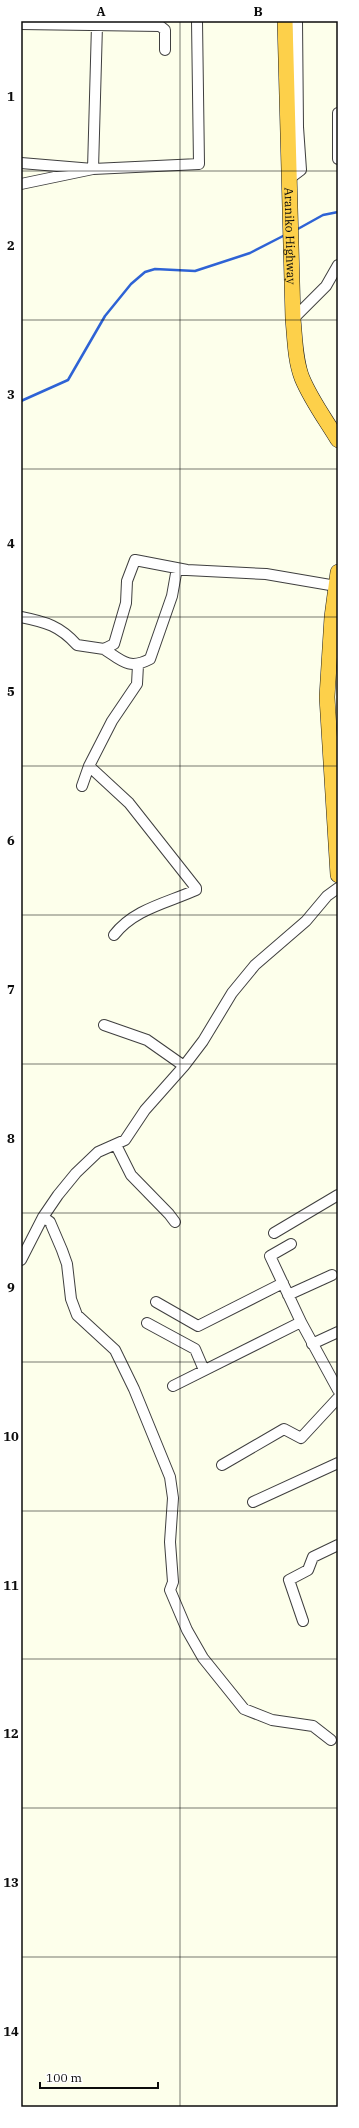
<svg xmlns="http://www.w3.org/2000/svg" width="359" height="2128" viewBox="0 0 359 2128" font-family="'IBM Plex Serif',serif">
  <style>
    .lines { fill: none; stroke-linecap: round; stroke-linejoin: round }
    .stream { stroke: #2e63d5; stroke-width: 2.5 }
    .minor-casing { stroke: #3f3f3f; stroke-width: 12 }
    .highway-casing { stroke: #1d1d1d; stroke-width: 16 }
    .minor { stroke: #fff; stroke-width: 10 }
    .highway { stroke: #fdd04a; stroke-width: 15 }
    .grid { fill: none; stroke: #0c0c0c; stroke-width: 1; stroke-opacity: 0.55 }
    .labels { text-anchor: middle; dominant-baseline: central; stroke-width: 4; stroke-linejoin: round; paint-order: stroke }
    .street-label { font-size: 12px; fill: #0c0c0c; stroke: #fff }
    .neatline { fill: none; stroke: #0c0c0c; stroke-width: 1.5 }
    .grid-label { font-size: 13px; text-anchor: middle; font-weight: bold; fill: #0c0c0c }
  </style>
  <rect width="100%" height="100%" fill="#fdffeb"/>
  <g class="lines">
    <path class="stream" d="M296,230L323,215L338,212
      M21,401L68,380L105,316L131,284L145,272L155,269L195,271L250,253L285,235"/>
    <defs>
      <path id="minor" d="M21,24L160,26L165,30V50
        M338,113V159
        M21,163L93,169L199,164L197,21
        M289,179L301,170L298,127L297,21
        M21,184L93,169L97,25
        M293,319L326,286L338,265
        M21,617C46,622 60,626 77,645L104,649L114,644L126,603L127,581L135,560L187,570L266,574L336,586
        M104,649C122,661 129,670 150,659L172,596L177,568
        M89,766L129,803L196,888V890C167,903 134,909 114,935
        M82,786L89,766L112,721L137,684L138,665
        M104,1025L147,1040L184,1066
        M116,1145L131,1175L169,1214L175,1222
        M43,1217L50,1222L62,1250L67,1264L71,1299L77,1315L115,1350L134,1389L170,1477L173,1498L170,1542L173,1582L170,1590L187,1630L203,1658L244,1709L272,1720L313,1726L331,1740
        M274,1233L338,1195
        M291,1244L270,1256L301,1322L338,1390
        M21,1260L43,1217L58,1195L76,1173L98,1152L125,1140L145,1110L184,1066L203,1041L232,993L255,965L306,921L327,896L338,888
        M288,1295L332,1275
        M156,1302L198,1326L283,1283
        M147,1323L195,1349L204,1370
        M312,1344L338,1332
        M173,1386L301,1322
        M222,1465L284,1429L301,1438L338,1398
        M253,1502L338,1463
        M303,1621L289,1580L308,1570L313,1557L338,1545"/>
      <g id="highway">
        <path id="s1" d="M285,21L293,319C295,339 295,360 302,378C311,400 326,420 338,440"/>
        <path d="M338,572L332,617L327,697L338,875"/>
      </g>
    </defs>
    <use href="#minor" class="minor-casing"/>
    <use href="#highway" class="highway-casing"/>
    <use href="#minor" class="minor"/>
    <use href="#highway" class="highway"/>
  </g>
  <path class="grid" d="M180,21V2107M21,171H338M21,320H338M21,469H338M21,617H338M21,766H338M21,915H338M21,1064H338M21,1213H338M21,1362H338M21,1511H338M21,1659H338M21,1808H338M21,1957H338"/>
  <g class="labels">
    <g class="street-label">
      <text stroke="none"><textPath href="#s1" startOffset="215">Araniko Highway</textPath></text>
    </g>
  </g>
  <rect width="359" height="2128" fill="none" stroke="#ffffff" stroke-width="44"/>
  <path d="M40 2082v6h118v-6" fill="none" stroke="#0c0c0c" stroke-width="2"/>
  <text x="46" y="2082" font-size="12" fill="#0c0c0c" stroke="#ffffff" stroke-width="3" paint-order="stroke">100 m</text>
  <rect x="22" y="22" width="315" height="2084" class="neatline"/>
  <g class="grid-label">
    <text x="101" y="16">A</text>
    <text x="258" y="16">B</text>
    <text x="11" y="101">1</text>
    <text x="11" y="250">2</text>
    <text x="11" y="399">3</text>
    <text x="11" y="548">4</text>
    <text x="11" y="696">5</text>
    <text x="11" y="845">6</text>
    <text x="11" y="994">7</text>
    <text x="11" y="1143">8</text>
    <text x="11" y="1292">9</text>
    <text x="11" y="1441">10</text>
    <text x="11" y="1590">11</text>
    <text x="11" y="1738">12</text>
    <text x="11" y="1887">13</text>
    <text x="11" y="2036">14</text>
  </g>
</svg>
